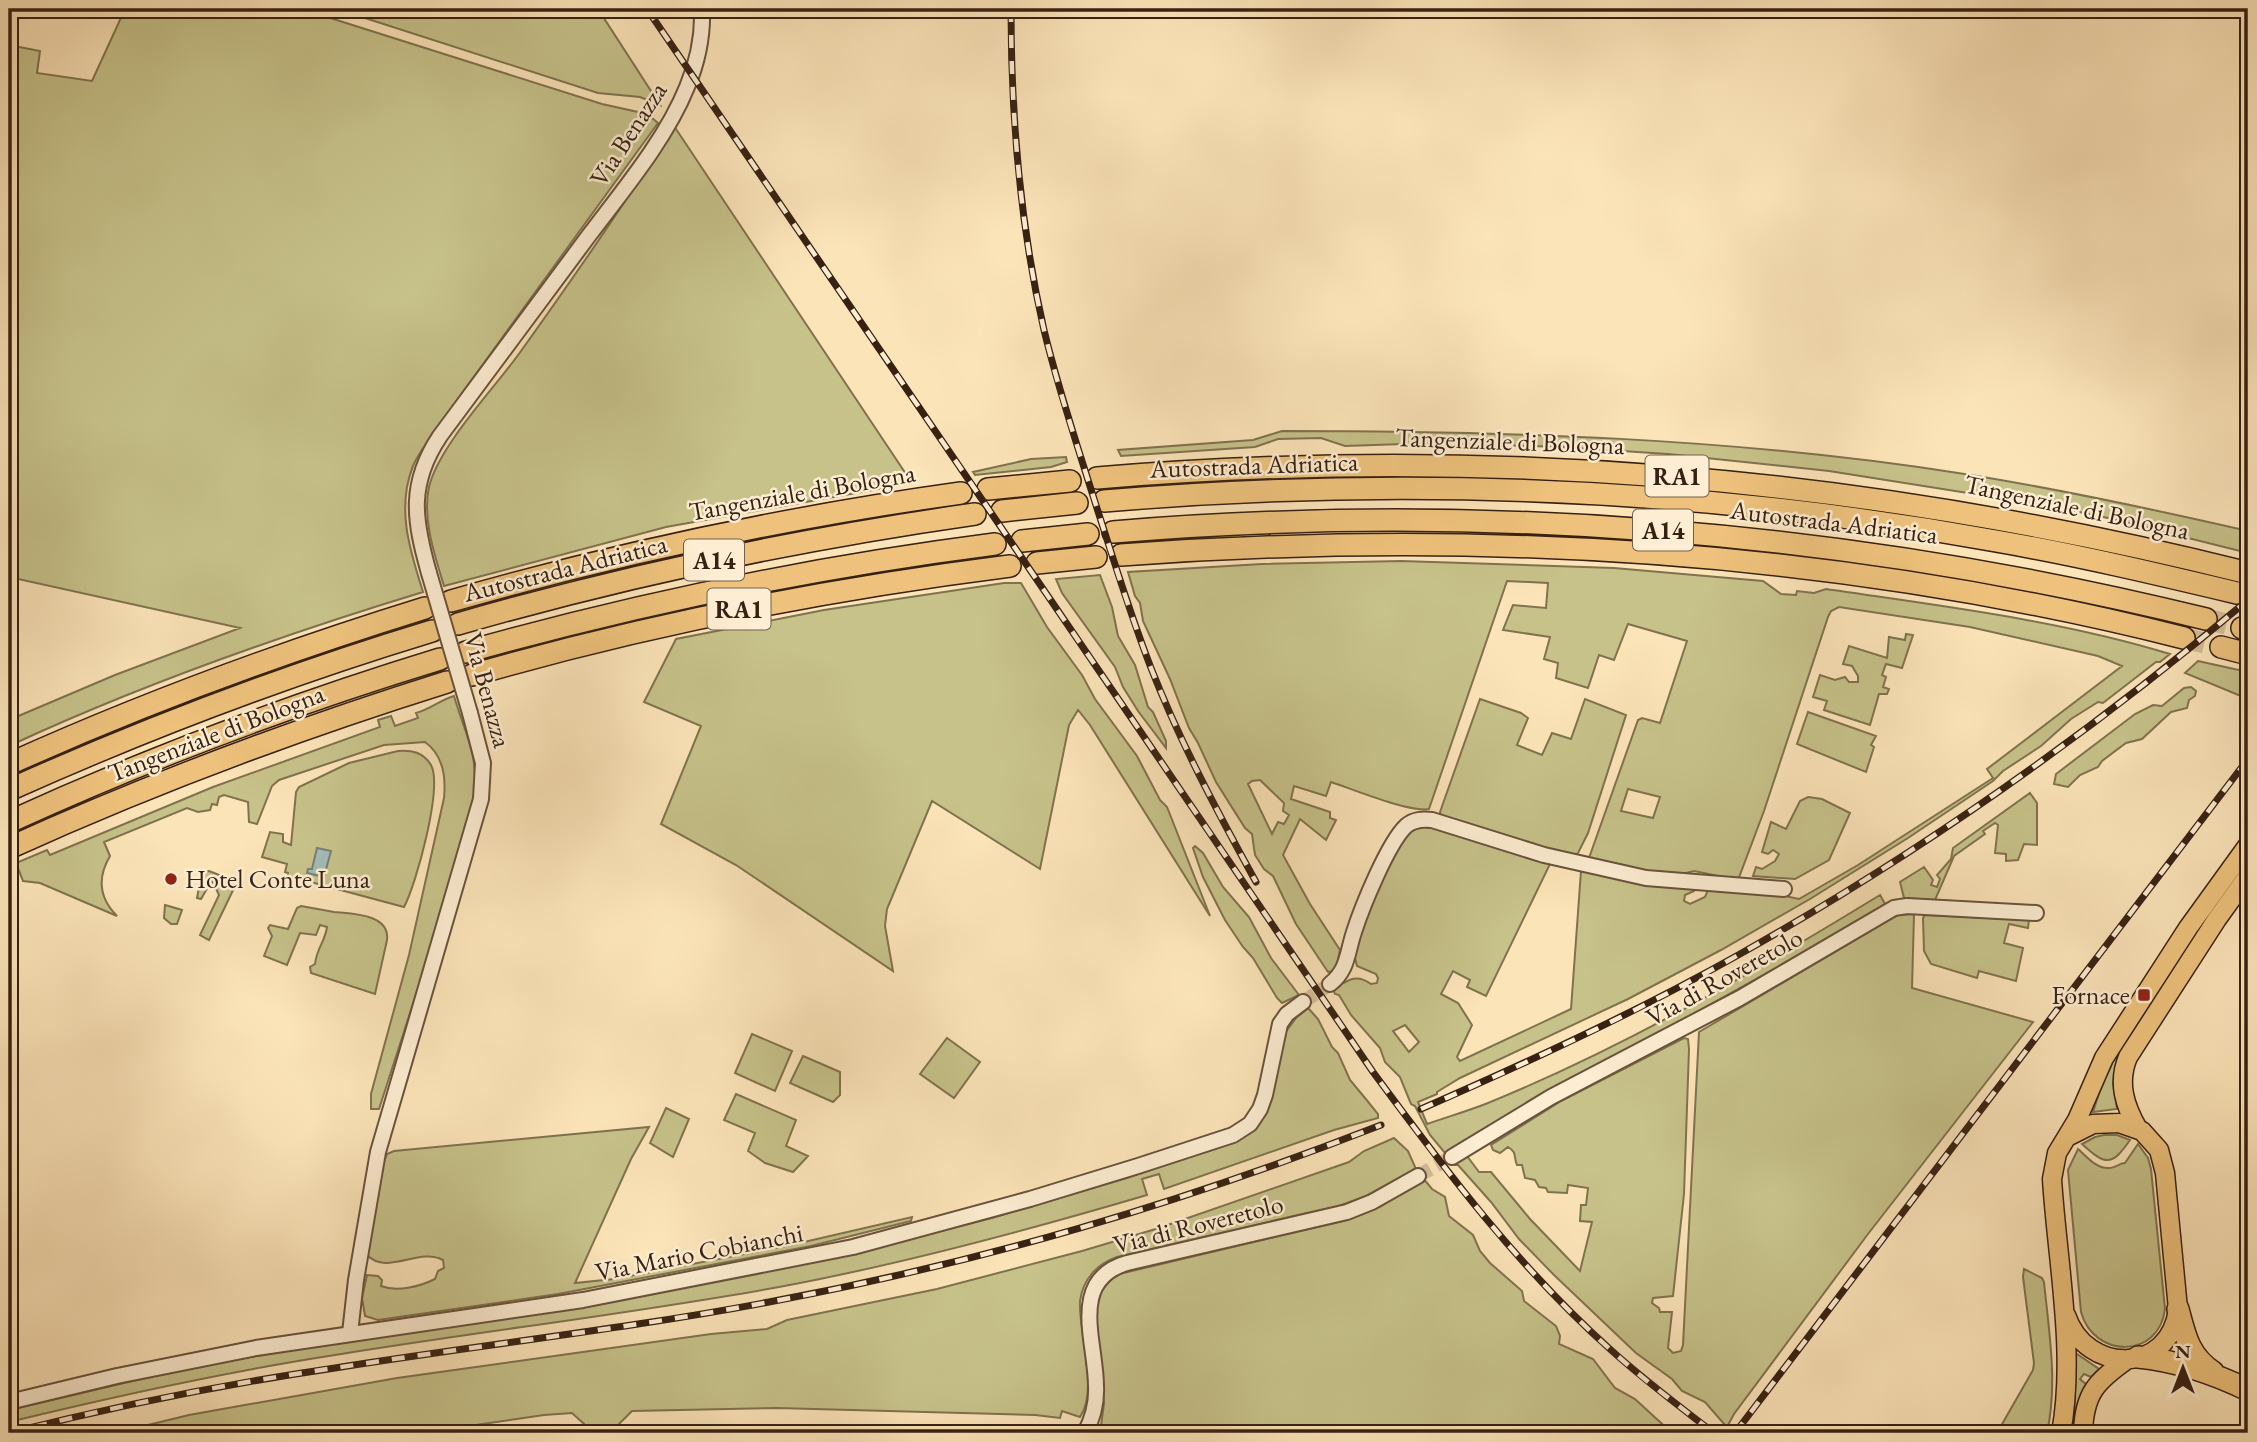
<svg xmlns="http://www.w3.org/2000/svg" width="2257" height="1442" viewBox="0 0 2257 1442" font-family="'EB Garamond',serif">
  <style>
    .green { fill: #c7c28a; stroke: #80724e; stroke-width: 2; fill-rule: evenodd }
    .water { fill: #a2bcb8; stroke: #787e76; stroke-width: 2 }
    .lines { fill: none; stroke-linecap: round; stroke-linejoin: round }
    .minor-tunnel { stroke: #d5bd98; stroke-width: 14; stroke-dasharray: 14 7; stroke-linecap: butt }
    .highway-tunnel { stroke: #d5bd98; stroke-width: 21; stroke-dasharray: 21 10; stroke-linecap: butt }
    .minor-casing { stroke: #69523c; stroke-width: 18 }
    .major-casing { stroke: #382113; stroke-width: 21 }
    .highway-casing { stroke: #382113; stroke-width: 24 }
    .minor { stroke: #fdedd2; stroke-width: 14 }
    .major { stroke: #eec27c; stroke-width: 18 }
    .highway { stroke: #eec27c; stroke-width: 21 }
    .rail-casing { stroke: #382113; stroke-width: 7 }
    .rail { stroke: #fdedd2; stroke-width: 4.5; stroke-dasharray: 13; stroke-linecap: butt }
    .minor-bridge-casing { stroke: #69523c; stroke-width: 18; stroke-linecap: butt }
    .minor-bridge { stroke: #fdedd2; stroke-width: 14 }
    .poi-dot { fill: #8f2418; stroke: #fdedd2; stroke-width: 2.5 }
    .labels { text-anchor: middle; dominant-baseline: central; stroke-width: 5; stroke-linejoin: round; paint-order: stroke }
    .shield { fill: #fdedd2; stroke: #735e4c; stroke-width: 2 }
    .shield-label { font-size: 24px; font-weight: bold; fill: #382113 }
    .street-label { font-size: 26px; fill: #382113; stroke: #fdedd2 }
    .poi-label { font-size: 26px; fill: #382113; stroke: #fdedd2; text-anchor: start }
  </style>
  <rect width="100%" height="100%" fill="#fce4b9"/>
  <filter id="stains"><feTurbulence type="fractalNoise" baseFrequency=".00286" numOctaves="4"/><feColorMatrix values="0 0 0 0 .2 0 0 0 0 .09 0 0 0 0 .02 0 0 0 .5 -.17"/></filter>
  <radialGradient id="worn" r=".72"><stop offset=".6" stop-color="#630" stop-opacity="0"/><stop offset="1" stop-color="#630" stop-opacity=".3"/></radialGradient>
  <path class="green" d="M125,9H302L602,104L647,114L658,123L433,433C427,443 418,454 413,466C396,508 410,551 423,592C282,635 142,684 9,746V720L115,675L240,628L9,577V45L40,51L37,73L92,81Z
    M337,9H598L660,105L640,97L598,93Z
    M674,126L912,483L666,527L444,586C435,556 422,519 429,487C439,445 496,387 521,351C574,277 626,202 674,126Z
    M1282,431C1506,431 1735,438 1958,473C2055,488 2152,509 2248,531V553L2108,518L2050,506L1829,471L1668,454L1560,447L1433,443L1345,446L1321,438L1278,439L1255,447L1121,456L1118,450L1253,440Z
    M1066,457L1067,462L1051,467L975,475L973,472L1031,459Z
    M1401,561L1614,568L1763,581L1781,594L1796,595L1797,591L1814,593L1826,589C1941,606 2059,620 2170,654L2160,662H2156L2103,703L2098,702L2071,719L2041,746L2003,771L1993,781L1908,838L1810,899L1721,950L1628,999L1460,1078L1437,1092V1094L1418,1102L1427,1124C1447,1117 1468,1111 1488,1103C1625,1047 1754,972 1880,895L1885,904L1790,960L1636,1046L1556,1086L1450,1151L1467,1156L1479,1172H1491L1530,1219L1580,1271L1592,1222L1580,1221L1581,1205H1586L1588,1188L1568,1185L1567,1193L1548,1192L1546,1188L1539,1187L1535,1180L1525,1178L1522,1165H1517C1513,1157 1518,1153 1508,1147L1500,1153L1493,1150L1491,1145L1561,1101L1684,1038L1688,1039L1689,1049L1684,1194L1673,1296L1653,1298L1652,1303L1659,1308L1660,1312H1672L1668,1348L1673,1353L1681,1351L1683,1345L1699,1032L1898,915L1914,914L1912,988L2033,1022L1868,1234L1734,1414L1728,1425H1725L1705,1402L1682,1391L1672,1379L1636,1353L1554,1275L1519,1239L1491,1202L1458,1165H1455L1430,1135L1415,1106L1411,1104L1400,1077L1385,1062L1380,1048L1351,1015L1339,995L1335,994L1333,989C1348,980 1356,973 1371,984L1377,983L1378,978L1376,974L1357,966L1354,954C1365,924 1387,856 1408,834C1413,828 1420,826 1428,826L1551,862L1486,996L1467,987L1470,980L1453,971L1441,994L1458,1003L1472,1025L1457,1057L1460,1061L1571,1009L1581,871L1695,888L1694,891L1685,895L1684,901L1690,904L1705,897L1708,890L1776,894L1799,899L1858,865L1993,778L1987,769L2122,666L2098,656L1970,627L1839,607L1831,611L1828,617L1764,811L1738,880L1694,871L1678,875L1646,872L1589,858L1638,720L1642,718L1660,723L1687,641L1628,624L1614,660L1599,655L1588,688L1556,678L1558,663L1544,659L1550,637L1503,630L1513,605L1546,608L1548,583L1507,581L1429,809C1410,813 1352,789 1331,782L1326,796L1294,786L1291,799L1330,812V818L1336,820L1326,840L1300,819L1283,855L1310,904L1340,950L1337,965L1333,971L1328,972L1296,924L1273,876L1264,869L1255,855L1252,834L1245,828L1216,782L1198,743L1189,728L1170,679L1143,621L1140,603L1135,596L1128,572L1262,564ZM1260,780L1284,803L1283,811L1289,815L1284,824L1278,822L1272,834L1248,784L1252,781ZM1628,789L1660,797L1653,818L1621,811ZM1405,1025L1419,1042L1409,1052L1393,1031Z
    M1100,575L1112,607L1118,636L1135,665L1148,707L1153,712L1166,741V748L1138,711L1123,687L1115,667L1062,593L1056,579Z
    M1004,583H1021L1047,627L1082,675L1095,699L1137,756L1160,800L1167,807L1210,916L1090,725L1078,710L1069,725L1040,869L932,801L887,909L885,926L893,971L736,865L661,824L701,726L644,702L676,639L824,610Z
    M1906,634L1913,635L1902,668L1886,664L1882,675L1886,677L1883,687L1889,689L1887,694H1879L1870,725L1824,710L1827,701L1813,697L1820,675L1835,680L1845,677L1849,682H1858V676L1852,666L1843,664L1849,646L1887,658L1889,637L1905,640Z
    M2198,661L2248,672V699L2185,673Z
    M2191,687L2196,691L2195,696L2189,700L2187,708L2171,712L2142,739L2126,743L2102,761L2098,767L2080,775L2068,787L2054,784L2056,774L2135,714L2153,705L2162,706L2184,688Z
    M454,696C466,737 479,754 474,799L422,976L379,1109H371V1094L409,955L444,798C446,778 443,755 425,742L384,745L279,780L272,786L257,824L249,822L248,802L224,795L219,797L217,805L212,804L210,810L198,812L187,808L104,842L110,856C97,878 99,898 117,916L40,883L23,881L16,863L47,850L50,855L213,787L380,727L378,720L391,716L395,726L418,718L416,713C431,709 440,700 454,696Z
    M1480,699L1521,713L1528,718L1517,745L1542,755L1552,733L1571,739L1585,699L1626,715L1588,833L1577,855L1545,850L1441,817L1440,812Z
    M1808,712L1876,736L1871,745L1874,747L1866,772L1797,744Z
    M398,751C412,750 423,752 431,765C443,787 416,885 404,907L288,876V873L285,872L287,864L262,857L270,832L283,834V842L291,845L296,792L299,787L349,763Z
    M2030,793L2037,803V845L2024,844L2018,860L2006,861V854L1995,853L1998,825L1995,823L1983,831L1985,834L1954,856L1935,900L1904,898L1900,882L1924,867L1933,880L1931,885L1937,887L1940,879L1937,875L1951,859L1953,848Z
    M1808,797L1822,799L1850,813L1829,860L1795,879L1753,876L1756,867L1762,869L1775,861L1779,854L1773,850L1768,854L1762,852L1771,822L1786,829L1800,801Z
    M1195,846L1203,853L1223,887L1249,917L1271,958L1299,995L1282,1003L1277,998L1253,958L1243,947L1225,920L1203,877L1193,848Z
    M209,871L237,882L209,940L200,935L219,895L212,880L201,899L197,898L202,872Z
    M165,905L182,910L177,924H171L164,918Z
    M301,906C312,908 323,910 334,912C353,914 390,914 387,940L375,994L311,973L310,967L315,964C317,947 325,942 327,927L320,925L316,935L300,933L287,965L264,956L272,936L268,928L270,925L288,929L297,908Z
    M1925,915L2029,920L2028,928L2009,924L2004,943L2023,948L2016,981L1979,971L1977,978L1931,964L1924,951L1923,918Z
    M1308,1008L1318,1019L1332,1047L1338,1053L1350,1080L1365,1098L1378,1114V1118L1334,1130L1164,1189L1159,1174L1142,1179L1147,1195C1025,1231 903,1264 779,1287C631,1314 482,1331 335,1355C225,1372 116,1396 9,1422V1410L188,1368L296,1349L614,1301L855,1253L992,1218L1127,1178L1235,1141L1256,1129L1268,1109L1285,1033L1296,1018Z
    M752,1034L792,1051L775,1091L735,1073Z
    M947,1038L980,1062L954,1098L920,1074Z
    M803,1056L840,1072V1095L833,1102L790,1083Z
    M2115,1057L2117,1058L2113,1083L2117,1109L2093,1112L2102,1084Z
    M736,1094L796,1120L786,1146L808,1156L793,1172L765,1163L748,1151L755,1133L724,1120Z
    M666,1108L689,1119L673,1157L650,1143Z
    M649,1127L631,1159L575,1283L614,1279L791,1245L912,1217L911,1221L811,1246L558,1294L378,1320L365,1316L362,1298L367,1275L378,1276L382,1280L381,1286C397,1292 419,1287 435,1279L438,1271L444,1268L443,1260C419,1247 387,1276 367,1255L381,1170L387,1154L394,1151Z
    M2104,1135H2117L2130,1140C2112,1166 2106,1166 2082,1144L2095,1137Z
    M1394,1138L1408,1151L1416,1169L1366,1196L1339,1206L1117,1257C1097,1264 1083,1279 1080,1301C1078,1331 1099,1390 1080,1417L1062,1411L1060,1418L1035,1415L777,1408L632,1411L610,1433H594L572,1413L544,1415L421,1433H115L189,1415L397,1378L711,1334L767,1329L787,1320L937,1289L1082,1251L1159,1228L1349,1162L1364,1151Z
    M2138,1144L2148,1158L2151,1169L2165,1309C2159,1359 2094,1359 2081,1312L2068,1170L2078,1149C2086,1156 2096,1169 2109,1168C2115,1168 2120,1163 2125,1163Z
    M1423,1178L1432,1189L1445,1197L1449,1216L1473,1235L1480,1251L1490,1263L1522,1291L1524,1301L1556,1326L1560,1336L1559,1344L1593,1359L1615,1388L1635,1399L1672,1433H1104L1101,1426L1104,1403L1096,1312L1101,1291L1115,1275L1347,1220L1381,1206Z
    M2024,1269L2042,1278L2044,1282C2049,1333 2058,1382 2047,1433H1997L2033,1370L2034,1363L2023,1277Z
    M2077,1354L2099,1369L2091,1377L2084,1374L2080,1379L2086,1384L2075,1409L2074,1433H2070L2075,1398L2074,1355Z"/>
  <path class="water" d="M317,848L331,851L324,877L307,873L308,869H312Z"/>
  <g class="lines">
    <path class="minor-tunnel" d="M1303,1002L1330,984
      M1418,1176L1452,1157"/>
    <path class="highway-tunnel" d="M2206,619L2242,628
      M2184,638L2221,647"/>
    <defs>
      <path id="minor" d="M429,573C414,520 408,484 440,436C490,369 540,301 590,234C624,189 666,139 687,87C698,61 703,37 702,9
        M1330,984C1348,970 1347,953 1354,932C1362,907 1388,843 1406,826C1414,819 1423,819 1432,820L1544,855L1646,878L1784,889
        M1452,1157L1551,1097L1740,998L1894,908L1907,906L2036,913
        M350,1333L356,1280L378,1152L481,799L483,763L470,713
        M9,1402L117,1376L256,1348L583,1300L853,1247L1030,1199L1138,1166L1233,1135L1250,1124L1260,1109L1265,1095L1280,1024L1287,1014L1303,1002
        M1085,1433C1093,1418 1097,1404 1096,1386C1096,1342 1068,1280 1127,1263L1347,1212L1372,1202L1418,1176"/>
      <path id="major" d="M2138,1129C2125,1106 2117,1083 2128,1057L2217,919L2248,876
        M2066,1315C2086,1375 2170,1375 2178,1309L2165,1173L2159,1150L2142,1131L2119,1123L2093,1124L2069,1136
        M2061,1433C2076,1353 2057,1260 2052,1179L2057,1153L2077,1120L2104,1058L2188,928L2248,845
        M2083,1433C2084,1394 2096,1381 2128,1359"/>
      <path id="highway" d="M1097,478C1490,445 1866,477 2248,573
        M988,489L1070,481
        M1104,501C1401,476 1702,488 1996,541C2077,555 2157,574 2237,593
        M1002,511L1077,503
        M1113,532C1480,501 1849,531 2206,619
        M1022,541L1088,534
        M1121,555C1477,529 1837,550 2184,638
        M1037,563L1096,557
        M451,601C618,553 789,517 961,493
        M458,624C628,575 800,539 975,514
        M2242,628L2248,630
        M2221,647L2248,654
        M466,652C640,603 816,567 995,544
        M472,675C649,624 828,589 1010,566
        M9,764C144,703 283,652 425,608
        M9,790C147,728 287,675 432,631
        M9,822C149,758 293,704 440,659
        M9,848C152,783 297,729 447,682
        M2178,1309C2185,1336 2189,1356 2213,1372
        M2138,1357C2178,1361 2213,1373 2248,1390"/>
    </defs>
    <use href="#minor" class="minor-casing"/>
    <use href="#major" class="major-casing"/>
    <use href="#highway" class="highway-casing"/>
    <use href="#minor" class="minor"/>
    <use href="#major" class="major"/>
    <use href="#highway" class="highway"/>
    <defs>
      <path id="rail" d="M647,9L1373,1072C1446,1171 1519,1268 1611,1350C1644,1380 1679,1406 1714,1433
        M1011,9C1011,116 1020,225 1044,330C1058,388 1077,445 1095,502C1113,558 1130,614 1151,668C1180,742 1218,813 1256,882
        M1421,1109C1529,1062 1637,1012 1740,954C1920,853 2090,733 2248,600
        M9,1433C116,1406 225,1384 335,1368C480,1345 626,1329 769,1302C983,1262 1179,1204 1381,1125
        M1735,1433L2248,759"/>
    </defs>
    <use href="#rail" class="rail-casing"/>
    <use href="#rail" class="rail"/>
    <defs>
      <path id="minor-bridge" d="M429,573L470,713"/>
    </defs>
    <use href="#minor-bridge" class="minor-bridge-casing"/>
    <use href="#minor-bridge" class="minor-bridge"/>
  </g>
  <g class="poi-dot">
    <circle cx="171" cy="879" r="7"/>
    <rect x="2137" y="988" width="14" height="14" rx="3.5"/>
  </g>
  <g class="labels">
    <g class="shield">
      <rect x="1645.5" y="455.5" width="63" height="41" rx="5"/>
      <rect x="1633" y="509.5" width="60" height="41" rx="5"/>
      <rect x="684" y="539.5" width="60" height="41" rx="5"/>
      <rect x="707.5" y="588.5" width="63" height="41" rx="5"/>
    </g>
    <g class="shield-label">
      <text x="1677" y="476">RA1</text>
      <text x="1663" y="530">A14</text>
      <text x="714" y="560">A14</text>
      <text x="739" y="609">RA1</text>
    </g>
    <g class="street-label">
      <text transform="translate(628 134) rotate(-57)">Via Benazza</text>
      <text transform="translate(1510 441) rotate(2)">Tangenziale di Bologna</text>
      <text transform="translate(1254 465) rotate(-2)">Autostrada Adriatica</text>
      <text transform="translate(802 492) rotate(-10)">Tangenziale di Bologna</text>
      <text transform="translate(2077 507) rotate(12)">Tangenziale di Bologna</text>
      <text transform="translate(1834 522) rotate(7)">Autostrada Adriatica</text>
      <text transform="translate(565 568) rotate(-14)">Autostrada Adriatica</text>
      <text transform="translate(488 690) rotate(75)">Via Benazza</text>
      <text transform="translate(216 733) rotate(-21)">Tangenziale di Bologna</text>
      <text transform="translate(1724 977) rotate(-29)">Via di Roveretolo</text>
      <text transform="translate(1198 1224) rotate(-14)">Via di Roveretolo</text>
      <text transform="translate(699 1252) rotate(-11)">Via Mario Cobianchi</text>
    </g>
    <g class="poi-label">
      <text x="185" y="879">Hotel Conte Luna</text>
      <text x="2130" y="995" text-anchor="end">Fornace</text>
    </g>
  </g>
  <rect width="2257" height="1442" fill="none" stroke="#fce4b9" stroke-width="35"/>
  <rect x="10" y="10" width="2236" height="1421" fill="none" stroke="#382113" stroke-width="3.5"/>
  <rect x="18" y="18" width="2222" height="1407" fill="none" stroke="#382113" stroke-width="2"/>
  <g transform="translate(2183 1368)" stroke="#fdedd2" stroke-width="5" paint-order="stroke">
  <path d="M0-5L12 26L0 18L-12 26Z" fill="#382113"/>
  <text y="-10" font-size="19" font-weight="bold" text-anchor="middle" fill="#382113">N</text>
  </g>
  <rect width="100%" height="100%" filter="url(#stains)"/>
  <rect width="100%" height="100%" fill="url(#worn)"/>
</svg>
